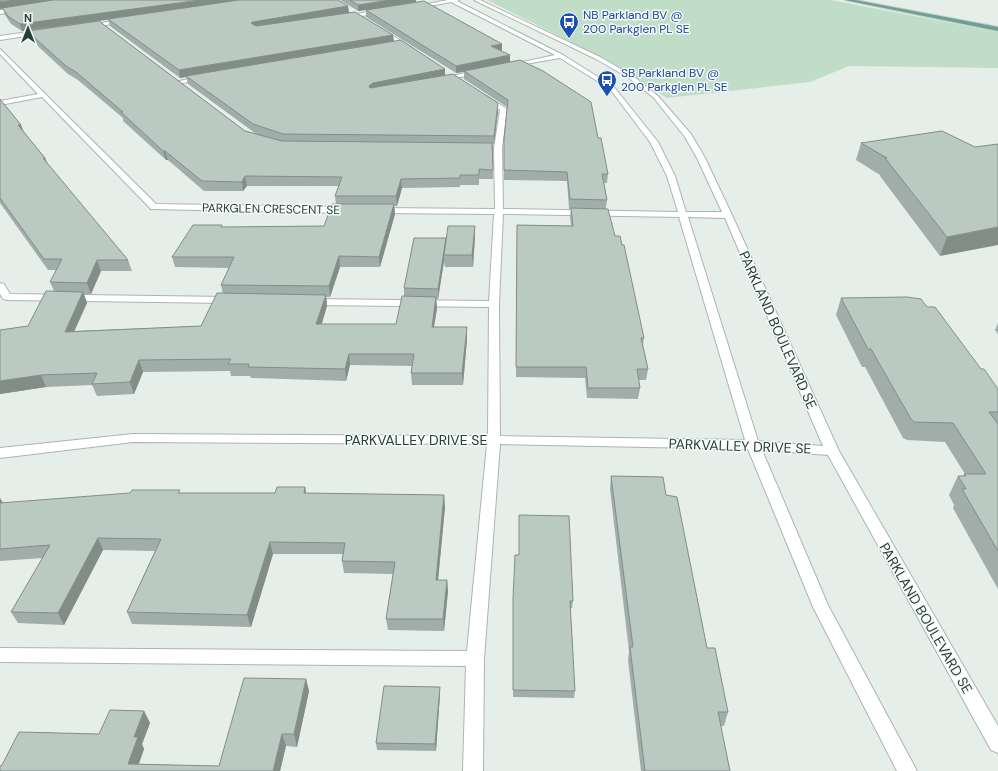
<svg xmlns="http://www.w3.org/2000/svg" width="998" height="771" viewBox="0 0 998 771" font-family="'DM Sans',sans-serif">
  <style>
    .green { fill: #c0dec7 }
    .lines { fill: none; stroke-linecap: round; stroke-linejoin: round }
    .minor-casing { stroke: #a8b6b1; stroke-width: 2 }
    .major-casing { stroke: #c2cac7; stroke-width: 2 }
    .minor { fill: #fff; fill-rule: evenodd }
    .major { fill: #6ca191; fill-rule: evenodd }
    .wall { fill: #a1ada8; fill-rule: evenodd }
    .shaded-wall { fill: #838d88 }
    .building { fill: #bbc9c3; stroke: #838d88 }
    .labels { text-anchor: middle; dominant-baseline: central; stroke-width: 3; stroke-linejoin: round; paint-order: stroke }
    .far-transit-label { font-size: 12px; fill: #164399; stroke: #f6faf8; text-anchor: start }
    .far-street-label { font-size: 12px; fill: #254037; stroke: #f6faf8 }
    .street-label { font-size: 14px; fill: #254037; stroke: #f6faf8 }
  </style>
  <rect width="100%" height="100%" fill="#e6eeea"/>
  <path class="green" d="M487,0H831L998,32V68L849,66L810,82L667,98L605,59Z"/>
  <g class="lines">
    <defs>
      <path id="minor" d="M448,0H459L457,1L563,55L614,87L658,142L675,176L686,212H722L697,158L685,137L654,98L629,78L596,59L474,0H480L600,57L633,76L658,96L691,134L705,158L732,215L839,451L998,726V753L991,750L828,455L762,450L828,605L917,771H897L813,607L748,449L500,444L484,659L483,771H463L466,666L0,662V648L467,651L487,444L133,442L0,458V448L133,434L488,436L489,307L312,305L307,302L312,299L489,301L494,214L378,213L375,212V208L495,209L494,148L500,110L483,98V96L485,95L507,109L502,148L503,209L678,212L667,176L650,142L610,89L560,58L508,67V65L555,55L451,2L414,9L411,7ZM503,214L679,217L745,440L500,436L499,304ZM688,217L725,218L823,446L758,441Z
        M21,8V10L0,14V10Z
        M382,9L384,12L345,19L342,17Z
        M124,19L126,22L87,28L84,26Z
        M378,29H382L415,50L410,51L378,31Z
        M43,30L45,33L0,40V36Z
        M0,49L156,204L346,207L350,210L346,213L151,209L42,97L0,105V101L38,94L0,54Z
        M478,70L480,71V73L442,81L439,79Z
        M202,76L204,77V79L178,84L175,82Z
        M0,283L4,284L10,294L229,297L234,300L229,303L7,300L3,299L0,294Z"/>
      <path id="major" d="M845,0H855L998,27V31Z"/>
    </defs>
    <use href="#minor" class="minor-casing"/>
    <use href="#major" class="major-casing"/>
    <use href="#minor" class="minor"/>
    <use href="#major" class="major"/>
  </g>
  <path class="wall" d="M0,0L348,6L349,13L393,35L394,42L498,111L494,144H493V179H479V185H460V187L402,188L397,206H394L395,214L380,267H340L330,297H326L327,306L322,324H396L404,296V288L446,238L475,226V237L473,267H445L444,261L438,299H436L437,308L434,327H467V339L463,385H412L411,373L412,366L350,365L346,381L251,378L250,376H231L230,371L143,372L134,394L97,396L92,385L46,387L0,394V330L28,326L54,291L50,282L56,270H48L0,203V99L21,125L24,132L45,158L48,165L128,260L132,271H101L91,294H84L87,303L74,331L201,326L223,294L221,285L229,268L175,267L172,257L222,225V227L324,226L336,204L335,196L339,186H247L243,191H204L168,160H166L123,121V118L78,80L68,74L29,38L27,31H22L11,24L5,15ZM108,20L110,26L180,78L186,77L188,84L255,133L262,135L245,131L99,21Z
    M340,0H416V3L502,52L510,62L598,138L608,174L607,183H604L607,200L606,208L615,236L644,338L643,345L648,369L646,380H638L640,388L638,399L587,398L585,378L516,377L517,225L571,226L570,217L571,209H569L567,181L504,180V139L507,107L464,79V72L456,73L366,17V10L358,11Z
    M861,143L975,147L998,144L940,256L880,176V175L856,160Z
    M841,298L927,307L998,389V589L953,508L954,505L949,495L958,476H963L964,474H965L945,442L907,440L903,438L865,367H862L836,315Z
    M998,323V334L995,330Z
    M611,476L666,495L707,648L728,712L724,726H720L730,771H641L628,660L629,651L610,489Z
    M305,487L306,493L444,495L445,507L438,580H447L448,591L444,631L388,630L386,619L393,574L344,573L342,561L343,554H273L251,627L132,624L127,612L155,551L103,550L64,625L18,623L11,612L43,558L0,561V498L3,503L181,493H275Z
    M519,555L573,601L572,608H570L575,691L574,698L513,697V605Z
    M306,679L309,691L297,747L286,746L280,771L2,765L99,734L144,711L150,723L142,744L144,749L139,764L219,766Z
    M440,687V694L436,751L377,750L376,743Z"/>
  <path class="shaded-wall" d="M17,0H70L0,9V2Z
    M201,0H250L22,31L20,24Z
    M391,0H416V3L358,11V5Z
    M348,6L349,13L253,30L251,23L253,22Z
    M393,35L394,42L186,76V77L180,78L179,70Z
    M502,44V52L491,46Z
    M510,55V63L456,73V66Z
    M445,69V76L370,94L369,86L373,83Z
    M498,103V111L494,144V136Z
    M18,125H21L24,134Z
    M163,151H165L168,160H166Z
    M43,158H45L49,167Z
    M245,176L247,186L243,191L242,182Z
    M401,179L402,188L397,206L396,196Z
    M394,204L395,214L380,267L379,257Z
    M475,226V237L473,267L472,255Z
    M998,227V245L940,256L947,237Z
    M446,238L444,255V261L438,299V289Z
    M339,256L340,267L330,297L329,286Z
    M97,260L101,271L91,294L87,283Z
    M83,292L87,303L69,343L65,332Z
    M326,295L327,306L318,335L316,324Z
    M436,297L437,308L432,338V327Z
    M467,327V339L463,385L462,373Z
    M349,354L350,365L346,381L345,369Z
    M139,360L143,372L134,394L130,382Z
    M41,375L46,387L0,394V381Z
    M305,487L307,498L304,493Z
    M444,495L445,507L437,591L436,580Z
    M0,498L5,507L0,513Z
    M98,538L103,550L64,625L58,613Z
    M270,542L273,554L251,627L247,615Z
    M447,580L448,591L444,631L443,619Z
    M306,679L309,691L297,747L294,734Z
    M440,687V694L436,751L435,744Z
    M144,711L150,723L142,744L144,749L136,771L128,764L134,737Z
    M282,734L286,746L280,771H273Z"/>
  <path class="building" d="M0,0H17L0,2Z
    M53,0H201L20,24L9,17L2,8Z
    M239,0H338L348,6L253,22L251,23L256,26L355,12L393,35L179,70L108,19Z
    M350,0H391L358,5Z
    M424,1L502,44L491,46L510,55L456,66L366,10Z
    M99,21L245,131L282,141L492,143L493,170L479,169V175H460V178L401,179L396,196H335L342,177L245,176L242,182L202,181L165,151H163L121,112H123L76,72L66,66L27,31Z
    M401,40L445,69L373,83L369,86L370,88L453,74L498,103L494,136L283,134L253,124L186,76Z
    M520,60L543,71L591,102L598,138H601L608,174H602L607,200L570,199L567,172L504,170V139L508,100L464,71Z
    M0,99L21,125H18L45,158H43L128,260H97L87,283L50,282L62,259H44L0,198Z
    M942,131L975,147L998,144V227L947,237L885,158H887L861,143Z
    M332,204H394L379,257L339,256L329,286L221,285L234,257H172L193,225H222L221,227L324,226Z
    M571,208L608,209L615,236H620L622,245H624L644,338H641L648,369H637L640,388H588L586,367H516L517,225L573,226Z
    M448,226H475L472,255H444Z
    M414,238H446L438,289L404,288Z
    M46,291L83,292L65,332L201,326L217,293L326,295L316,324H396L402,296L436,297L432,327H467L462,373H411L414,354H349L345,369L248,367L249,364H228L231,359L139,360L130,382L92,384L97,373L41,375L0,381V330L28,326Z
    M907,297L921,299L927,307H935L981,369H984L998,389V412H989L998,424V551L962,489H966L958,476H966L964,474H986L953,423L914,422L911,419L871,349H868L841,298Z
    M611,476L663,477L666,495L677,497L707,648H715L728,712H718L730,771H645L630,647H633Z
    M277,487H305L304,493L444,495L436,580H447L443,619H386L395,562L342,561L345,543L270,542L247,615L127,612L161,539L98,538L58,613L11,612L50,545L0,549V503L130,493L132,490H180L178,493H275Z
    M519,515L569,516L573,601H570L575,691L513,690V598L515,555H519Z
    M244,678L306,679L294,734H282L273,771H0V766L2,765L19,732L99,734L110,710L144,711L134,737H138L128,764L219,766Z
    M384,686L440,687L435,744L376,743Z"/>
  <defs>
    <symbol id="bus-pin" viewBox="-11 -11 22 30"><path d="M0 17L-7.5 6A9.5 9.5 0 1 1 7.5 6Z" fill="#1a4fb4" stroke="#f6faf8"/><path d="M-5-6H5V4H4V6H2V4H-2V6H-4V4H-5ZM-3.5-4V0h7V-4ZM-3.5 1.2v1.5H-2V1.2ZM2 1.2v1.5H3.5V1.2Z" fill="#fff"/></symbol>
  </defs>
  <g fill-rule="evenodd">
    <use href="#bus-pin" x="558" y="11" width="22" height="30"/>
    <use href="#bus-pin" x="596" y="69" width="22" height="30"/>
  </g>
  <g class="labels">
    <g class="far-transit-label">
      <text x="583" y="15">NB Parkland BV @<tspan x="583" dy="14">200 Parkglen PL SE</tspan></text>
      <text x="621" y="73">SB Parkland BV @<tspan x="621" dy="14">200 Parkglen PL SE</tspan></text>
    </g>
    <g class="far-street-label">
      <text transform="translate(271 209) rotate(1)">PARKGLEN CRESCENT SE</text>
    </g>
    <g class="street-label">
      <text transform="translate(778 330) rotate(66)">PARKLAND BOULEVARD SE</text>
      <text x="416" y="440">PARKVALLEY DRIVE SE</text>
      <text transform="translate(740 446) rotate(2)">PARKVALLEY DRIVE SE</text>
      <text transform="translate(926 618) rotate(60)">PARKLAND BOULEVARD SE</text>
    </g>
  </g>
  <g transform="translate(28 28)" stroke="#f6faf8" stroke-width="3" paint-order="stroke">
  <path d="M0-3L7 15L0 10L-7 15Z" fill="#254037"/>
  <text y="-6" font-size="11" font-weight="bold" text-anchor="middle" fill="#254037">N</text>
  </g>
</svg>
